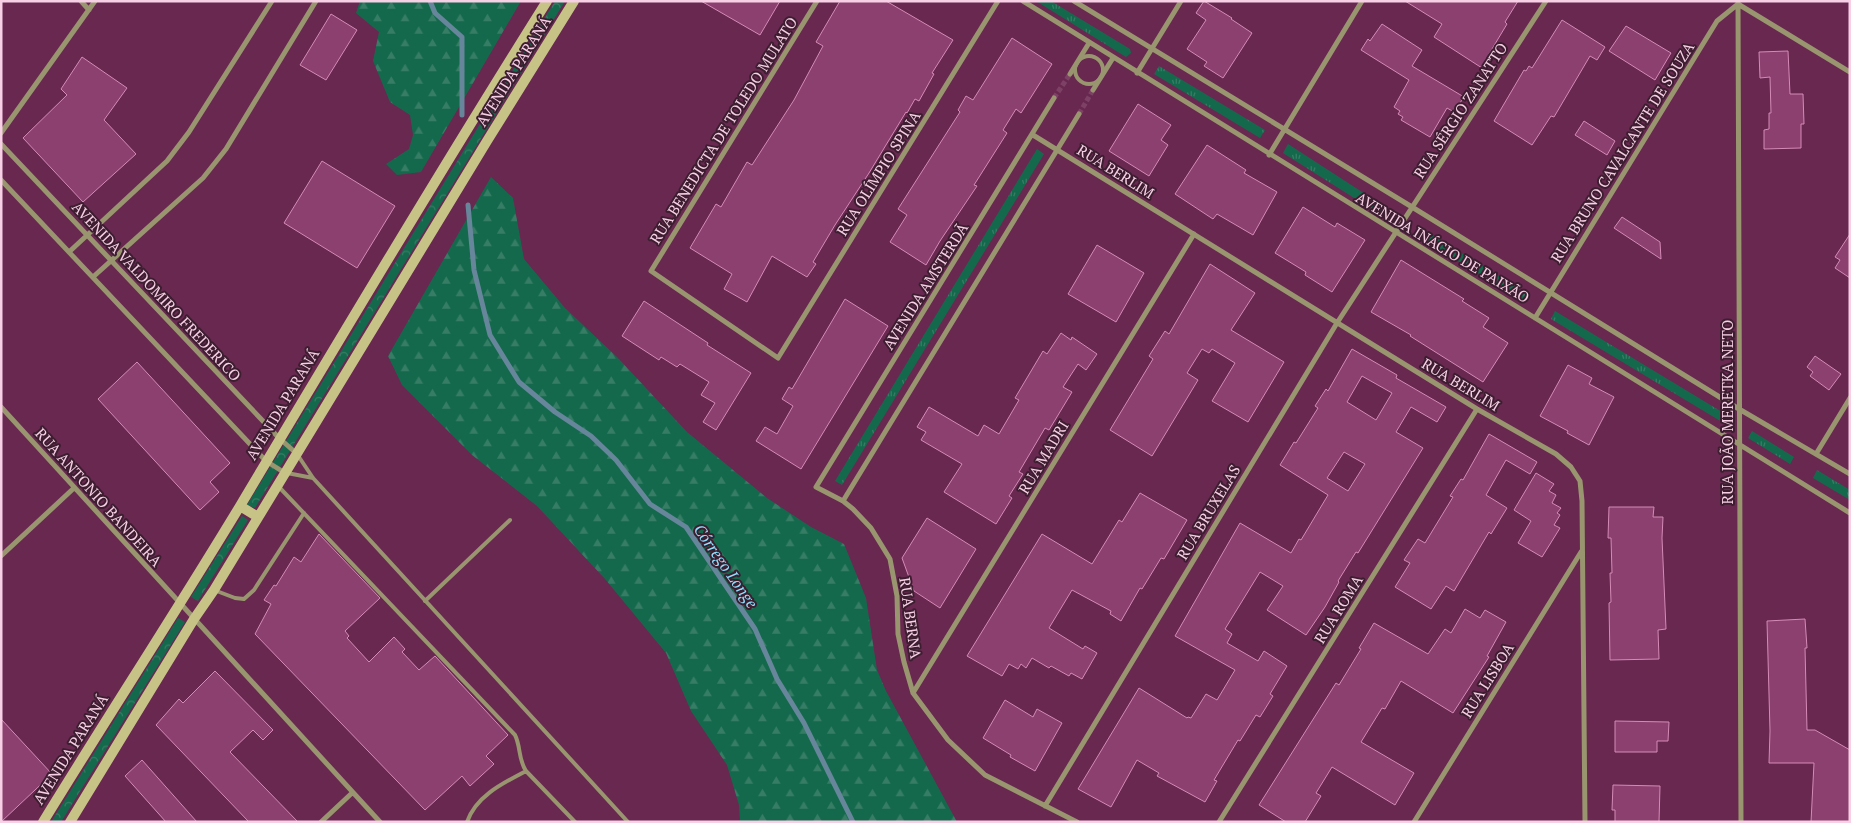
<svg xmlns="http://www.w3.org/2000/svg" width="1851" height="823" viewBox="0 0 1851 823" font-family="'PT Serif',serif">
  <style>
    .grass { fill: url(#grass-tufts) }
    .forest { fill: url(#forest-firs) }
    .park { fill: url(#park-crowns) }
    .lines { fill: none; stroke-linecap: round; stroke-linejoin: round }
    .stream { stroke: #67869b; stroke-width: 5 }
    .building { fill: #8b406f; stroke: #d58bb6; fill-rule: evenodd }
    .street-tunnel { stroke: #7e4166; stroke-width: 5; stroke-dasharray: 5 2.5; stroke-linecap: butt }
    .lane { stroke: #98956f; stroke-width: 4 }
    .street { stroke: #98956f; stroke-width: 5 }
    .secondary { stroke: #c7c386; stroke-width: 10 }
    .labels { text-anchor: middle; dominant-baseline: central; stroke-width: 4; stroke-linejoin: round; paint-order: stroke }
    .street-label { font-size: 15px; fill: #f8d0e6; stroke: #3c1e30 }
    .water-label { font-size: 16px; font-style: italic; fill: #8fdffd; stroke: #3c1e30 }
  </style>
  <defs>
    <pattern id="grass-tufts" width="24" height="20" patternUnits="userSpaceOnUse" patternTransform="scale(1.25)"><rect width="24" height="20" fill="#14694c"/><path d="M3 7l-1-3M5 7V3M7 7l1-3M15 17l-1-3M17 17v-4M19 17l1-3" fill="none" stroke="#377d66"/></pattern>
    <pattern id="forest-firs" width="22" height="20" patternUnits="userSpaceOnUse" patternTransform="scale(1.25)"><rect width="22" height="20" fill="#14694c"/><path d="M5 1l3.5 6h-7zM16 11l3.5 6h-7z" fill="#377d66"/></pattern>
    <pattern id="park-crowns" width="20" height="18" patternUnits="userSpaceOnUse" patternTransform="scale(1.25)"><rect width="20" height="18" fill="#14694c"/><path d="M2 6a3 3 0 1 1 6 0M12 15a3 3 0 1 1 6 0" fill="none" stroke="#377d66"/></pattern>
  </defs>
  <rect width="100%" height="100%" fill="#682850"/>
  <path class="grass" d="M1036,1H1051L1130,49L1131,53L1126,57Z
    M1159,66L1265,130L1260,138L1154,74Z
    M1288,144L1393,212L1389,220L1283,153Z
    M1037,149L1044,154L842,485L835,481Z
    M1420,228L1528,294L1524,301L1415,235Z
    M1555,311L1727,415L1722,422L1551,319Z
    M1752,431L1794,457L1790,464L1748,438Z
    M1817,470L1850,490V500L1813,478Z"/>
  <path class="forest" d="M360,1H521L421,172L397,175L386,164L409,149L413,135L410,115L390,102L373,61L379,32L356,13Z
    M491,177L513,198L524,259L565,308L617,357L687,432L767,498L811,527L844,544L866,598L877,670L886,691L957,822H740L739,805L727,765L691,711L666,653L605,579L537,506L472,455L402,385L388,356Z"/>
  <path class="park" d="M555,1H565L255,508L247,505Z
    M242,516L248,520L198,601L191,597Z
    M178,618L185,622L61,822H51Z"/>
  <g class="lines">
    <path class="stream" d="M430,1L435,13L462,37V115
      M468,205L474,270L490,335L519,382L555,412L591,436L616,460L650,504L686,527L755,629L777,679L804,723L853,822"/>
  </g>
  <path class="building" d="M701,1H780L760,35Z
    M840,1H886L953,40L932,73L934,74L919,101L915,99L907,113L906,112L869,173L835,225L813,262L816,264L807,277L772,256L747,302L724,289L732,274L690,248L716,204L721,207L747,162L752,165L794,100L823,46L816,42Z
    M1204,1L1232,18L1231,19L1252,33L1223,78L1204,66L1207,62L1187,49L1206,20L1196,13Z
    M1405,1H1518L1505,22L1507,24L1489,54L1490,55L1482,68L1434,37L1442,24Z
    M331,14L357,30L326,80L300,65Z
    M1562,20L1605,47L1597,60L1590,56L1554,117L1551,116L1532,145L1494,121L1524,70L1526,71L1529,66L1532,68Z
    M1382,24L1422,50L1412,66L1464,97L1454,112L1447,108L1430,137L1401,120L1403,117L1398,114L1400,111L1394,107L1409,80L1361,50L1368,39L1370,41Z
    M1626,26L1671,53L1655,80L1609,51Z
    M1012,38L1052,64L1021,113L1016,109L1003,130L1007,133L974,185L977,186L940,241L926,265L890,242L907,215L898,209L960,112L958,110L966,96L973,100Z
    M1788,51L1790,94H1803L1804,124H1801V148L1764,149V130L1769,129V113H1771L1770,77L1760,78L1759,52Z
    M82,57L127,88L104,120L136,154L83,202L23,138L67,95L61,89Z
    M1138,104L1171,125L1161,140L1168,145L1149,176L1109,151Z
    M1584,121L1615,141L1607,155L1575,135Z
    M1207,145L1246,170L1244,173L1277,192L1253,235L1217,214L1213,219L1175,194Z
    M322,161L395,206L357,268L284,223Z
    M1303,207L1335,227L1337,223L1365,240L1332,292L1305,275L1306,272L1275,253Z
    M1622,217L1660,242L1661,259L1614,228Z
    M1850,234V278L1835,268L1840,260L1835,257Z
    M1097,245L1144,273L1116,322L1068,294Z
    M1401,260L1464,299L1462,301L1489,318L1483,327L1508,343L1483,382L1410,336L1411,335L1371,312Z
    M1210,264L1255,293L1231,330L1284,362L1248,422L1212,401L1235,363L1212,349L1209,353L1202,349L1187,373L1198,380L1152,456L1110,430L1153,359L1149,356L1165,331L1169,334Z
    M845,299L888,326L801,469L756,441L765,427L777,434L793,406L782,399L789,387L792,389Z
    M644,301L708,343L707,345L751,373L716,430L703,422L715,403L701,395L709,382L680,364L677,367L661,357L659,360L622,336Z
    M1061,333L1071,340L1072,337L1097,354L1086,370L1078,364L1063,387L1072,392L1049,430L1045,428L1019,472L1023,474L1009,496L1012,498L996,524L944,492L962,464L921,440L926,432L917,427L929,407L978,436L984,425L999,434L1019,400L1015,398L1043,351L1047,354Z
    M1352,349L1397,375L1396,378L1446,407L1437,422L1411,407L1396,432L1423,448L1358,553L1356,552L1338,581L1339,582L1325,607L1306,635L1267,610L1283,586L1260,572L1225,629L1232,634L1227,643L1258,661L1264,651L1287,666L1270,694L1273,696L1260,717L1256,715L1240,741L1238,740L1214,780L1217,781L1205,802L1157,776L1159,773L1137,760L1111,807L1078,789L1139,688L1187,718L1188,717L1191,718L1206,694L1217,700L1235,670L1175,636L1240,523L1291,553L1299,539L1301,540L1328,495L1280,465L1294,442L1296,443L1318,408L1315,406L1326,389L1328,391ZM1362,376L1392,393L1376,420L1347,402ZM1344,452L1365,464L1348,491L1327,478Z
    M1815,356L1841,374L1829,390L1810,376L1813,372L1807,367Z
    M137,362L230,463L210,482L219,492L200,510L98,399Z
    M1568,365L1592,378L1589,384L1614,397L1589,445L1567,433L1568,431L1540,416Z
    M1489,434L1537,462L1530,474L1506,460L1486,495L1507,508L1491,534L1489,532L1454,591L1446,586L1431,609L1395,587L1410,563L1404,560L1418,539L1425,543L1453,497L1450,496L1461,479L1463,480Z
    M1536,473L1554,484L1549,491L1556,495L1552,503L1561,508L1557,513L1560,515L1554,525L1560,528L1542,557L1518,543L1531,521L1514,510Z
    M1140,493L1187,520L1164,559L1161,558L1142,589L1140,588L1121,621L1110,614L1111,611L1072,590L1049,628L1083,649L1085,646L1097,653L1082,679L1071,673L1069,676L1051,666L1049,668L1032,658L1026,668L1021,664L1018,669L1009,664L1002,676L967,656L1042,534L1092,564L1119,520L1122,522Z
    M1609,507H1654L1653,517H1663L1662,538L1666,629L1658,630L1659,659L1610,660L1609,603L1611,602L1610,573H1612L1611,538H1608Z
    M927,518L976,549L940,608L914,591L902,558Z
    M319,534L380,598L345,631L349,636L347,638L369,662L394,637L405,649L402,652L419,670L435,656L508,735L486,756L494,764L470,786L462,776L425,810L255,634L271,604L264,600L274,585L276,586L294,557L301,562Z
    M1465,609L1480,618L1485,610L1506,622L1487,656L1489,657L1453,713L1401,681L1385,709L1382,708L1361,742L1414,773L1395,805L1332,767L1316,793L1321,796L1305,822H1286L1259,805L1336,683L1339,685L1361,649L1359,648L1374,623L1428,654L1445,629L1451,633Z
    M1805,619L1807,648H1805L1807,730H1815L1850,750V822H1811L1814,763H1769L1770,731L1767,621Z
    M215,671L273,730L263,740L253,730L230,752L298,822H249L156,725L179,699L183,703Z
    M1005,700L1033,717L1037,709L1062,723L1035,771L1010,757L1011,755L983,738Z
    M1,719L52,774L1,822Z
    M1615,721L1669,722L1668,741H1657V752H1615Z
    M142,760L197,822H166L125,776Z
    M1613,785L1660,786L1659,822H1615V810H1612Z"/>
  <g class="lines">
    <path class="street-tunnel" d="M1054,98L1070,74
      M1079,114L1093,90"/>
    <path class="lane" d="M1075 70a14 14 0 1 1 28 0a14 14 0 1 1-28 0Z
      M297,454L313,478L628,822
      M287,473L313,478
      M279,487L515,735C521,747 518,759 526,771L575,822
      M214,590L235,598L244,599L254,590L304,513
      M425,601L510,520
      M467,822C476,796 503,783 526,771"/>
    <path class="street" d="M81,1L89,10
      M817,1L651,271L778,358L998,1
      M1023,1L1850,513
      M1074,1L1412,207L1739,409L1850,474
      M1738,1L1741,822
      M1137,73L1181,1
      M1070,74L1089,43
      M1093,90L1113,58
      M1054,98L816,487L843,501L853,509L871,528L890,559L897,596L898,634L904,662L913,693L948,740L985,775L1077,822
      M1,133L95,1
      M1033,135L1477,409L1556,454L1571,467L1580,481L1582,501L1585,822
      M1,144L279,438L296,453
      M1269,155L1362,1
      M1,180L266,461L285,473
      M69,252L167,161L189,132L272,1
      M93,277L203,178L226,149L316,1
      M1535,318L1717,21L1738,4L1850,72
      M1,407L380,822
      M1816,454L1850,398
      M843,501L1079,114
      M1,556L74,488
      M913,693L1194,234
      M1045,806L1337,323L1546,1
      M321,822L352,793
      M1219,822L1477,409
      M1414,822L1581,552"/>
    <path class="secondary" d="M240,506L258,517
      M43,822C108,716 176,612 240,506C341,337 442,168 547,1
      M70,822L194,619L214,590L487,141L574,1"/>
  </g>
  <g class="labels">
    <g class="street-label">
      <text transform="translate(513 71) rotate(-58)">AVENIDA PARANÁ</text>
      <text transform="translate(1460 110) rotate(-57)">RUA SÉRGIO ZANATTO</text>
      <text transform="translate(723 130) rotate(-58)">RUA BENEDICTA DE TOLEDO MULATO</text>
      <text transform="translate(1622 152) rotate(-58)">RUA BRUNO CAVALCANTE DE SOUZA</text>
      <text transform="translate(1116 171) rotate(32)">RUA BERLIM</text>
      <text transform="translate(878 173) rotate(-58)">RUA OLÍMPIO SPINA</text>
      <text transform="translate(1443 247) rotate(31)">AVENIDA INÁCIO DE PAIXÃO</text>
      <text transform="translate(925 286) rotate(-58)">AVENIDA AMSTERDÃ</text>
      <text transform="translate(157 291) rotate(47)">AVENIDA VALDOMIRO FREDERICO</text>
      <text transform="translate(1461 384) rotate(31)">RUA BERLIM</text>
      <text transform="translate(282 404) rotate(-59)">AVENIDA PARANÁ</text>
      <text transform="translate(1727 412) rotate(-90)">RUA JOÃO MERETKA NETO</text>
      <text transform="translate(1043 457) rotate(-59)">RUA MADRI</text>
      <text transform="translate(99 497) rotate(48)">RUA ANTONIO BANDEIRA</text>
      <text transform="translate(1208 512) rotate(-59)">RUA BRUXELAS</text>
      <text transform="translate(1338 609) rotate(-58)">RUA ROMA</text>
      <text transform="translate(911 618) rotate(82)">RUA BERNA</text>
      <text transform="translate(1487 680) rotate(-58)">RUA LISBOA</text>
      <text transform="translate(70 749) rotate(-58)">AVENIDA PARANÁ</text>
    </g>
    <g class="water-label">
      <text transform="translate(726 566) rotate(55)">Córrego Longe</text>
    </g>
  </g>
  <rect width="1851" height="823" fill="none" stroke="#f8d0e6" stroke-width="5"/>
</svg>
